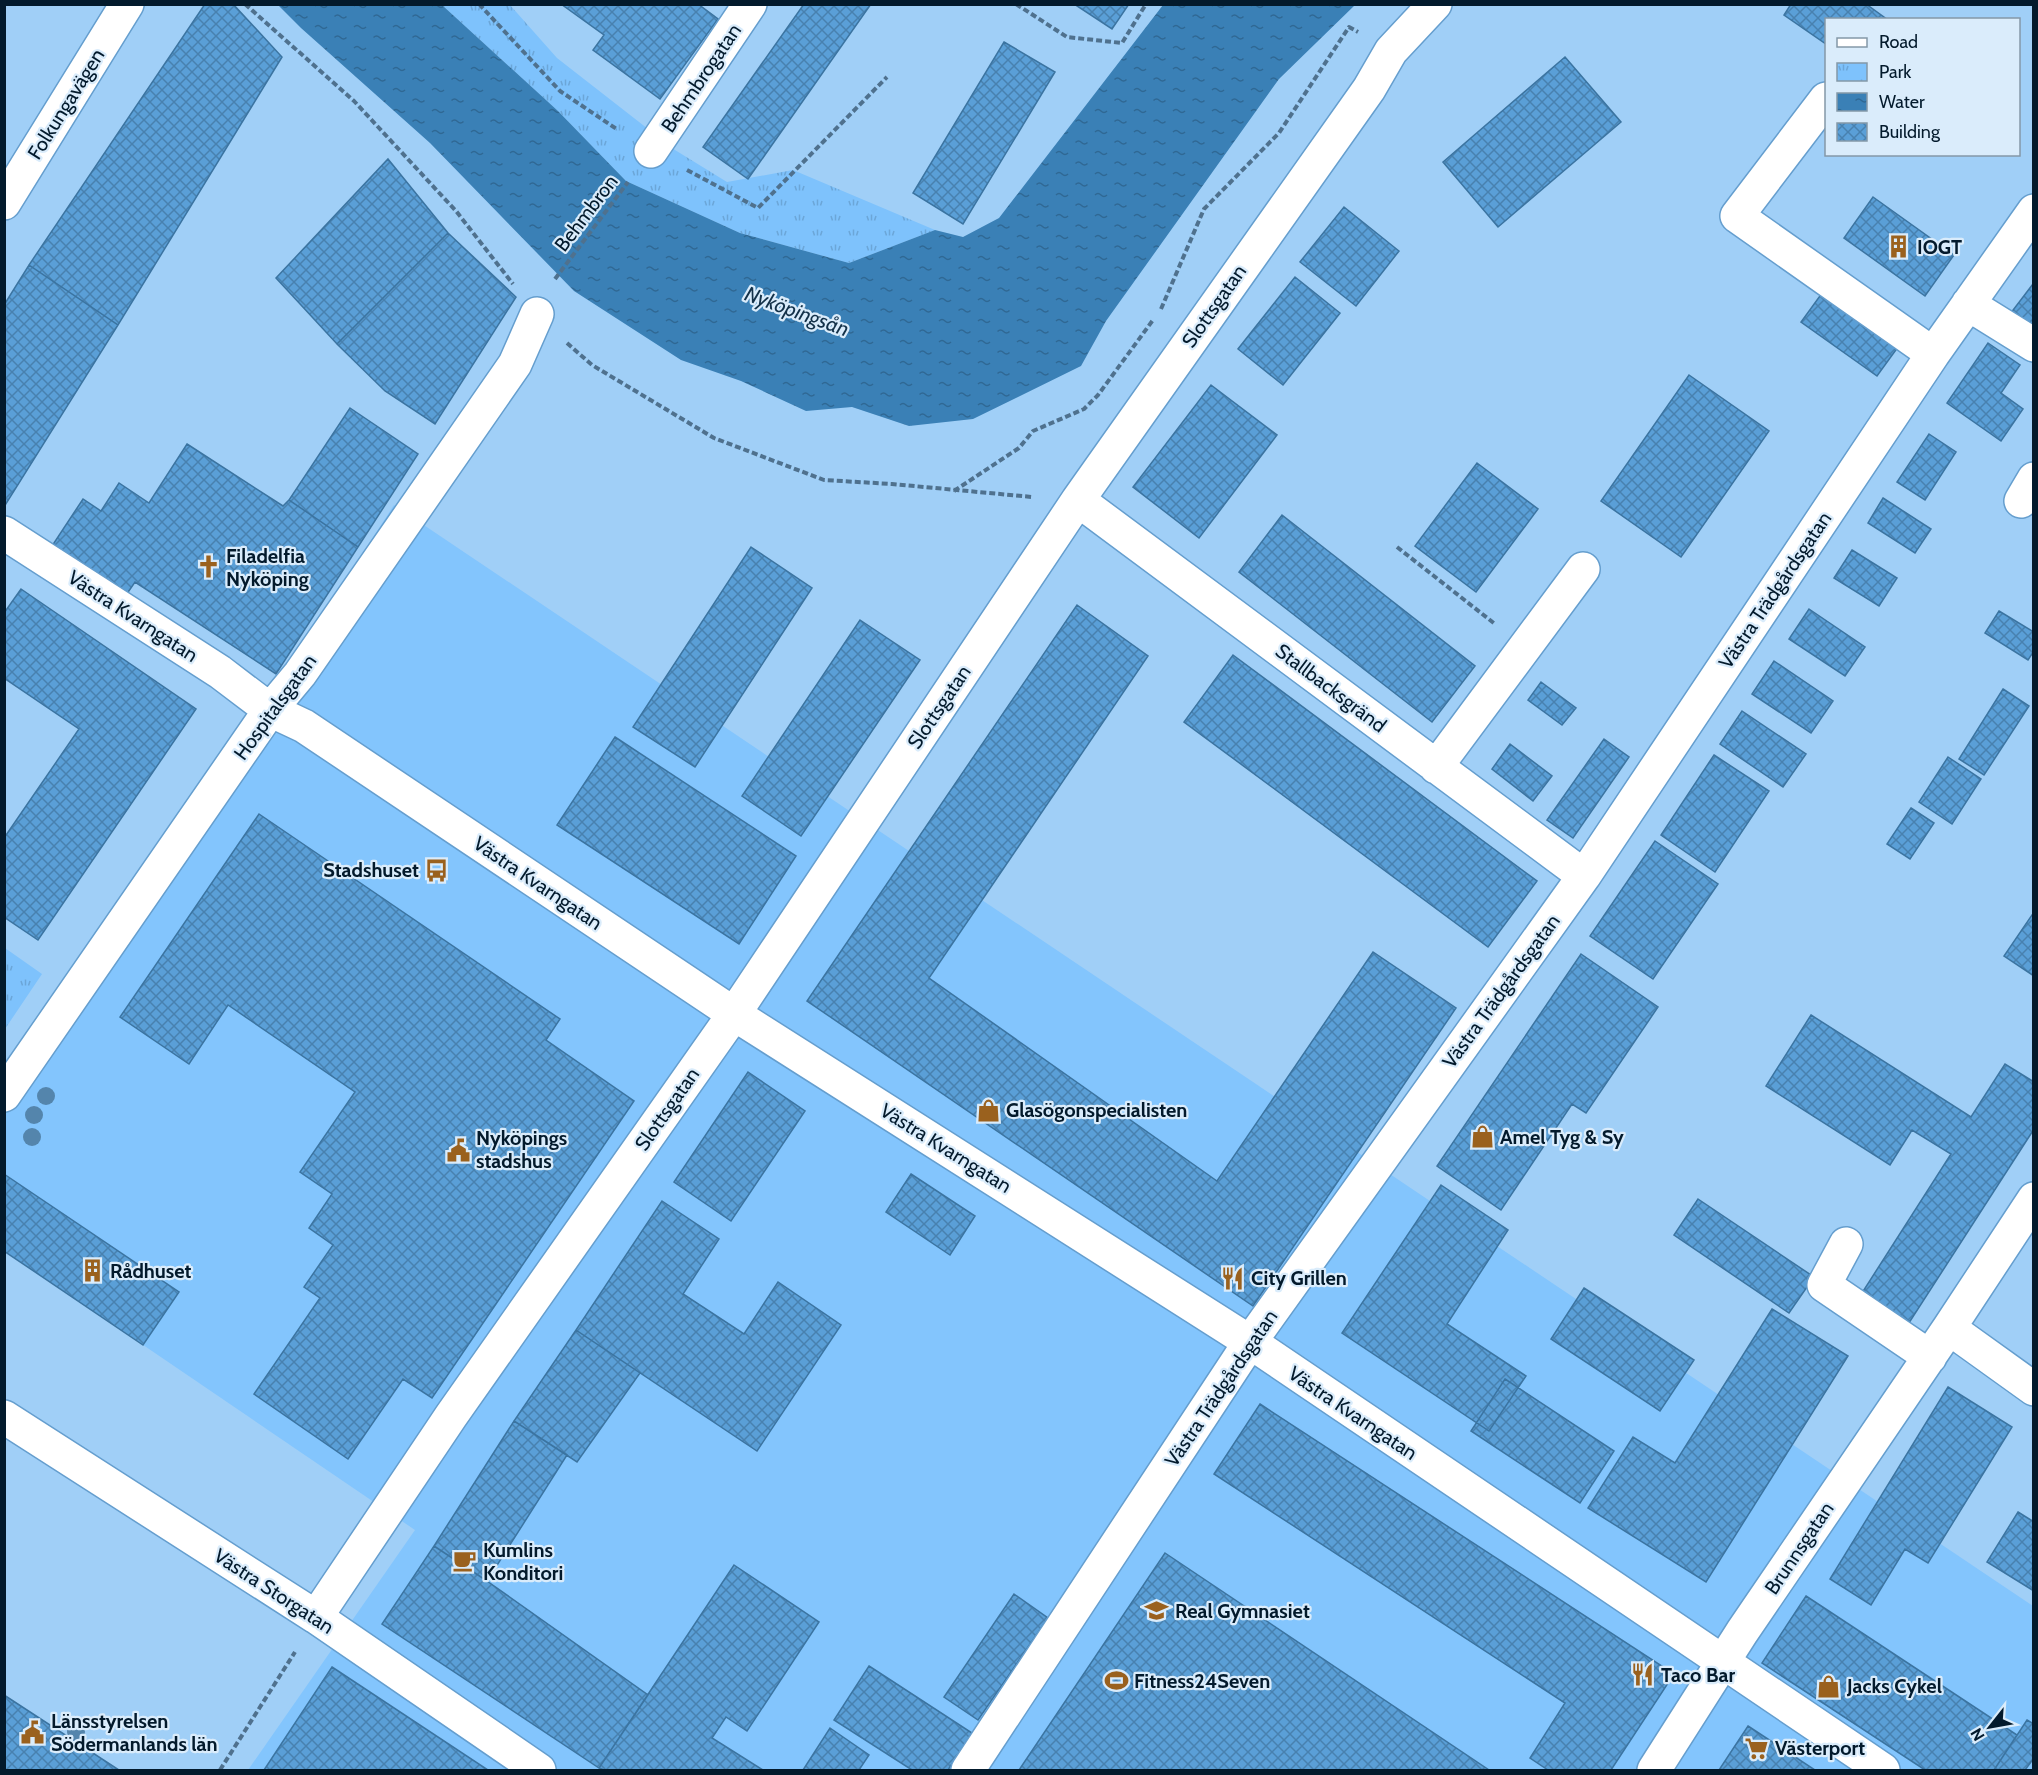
<svg xmlns="http://www.w3.org/2000/svg" width="2038" height="1775" viewBox="0 0 2038 1775" font-family="Cabin,sans-serif">
  <style>
    .built { fill: #83c5fd }
    .park { fill: url(#park-tufts) }
    .water { fill: url(#water-ripples) }
    .building { fill: url(#building-cross-hatch); stroke: #3b74a1; stroke-width: 1.5 }
    .lines { fill: none; stroke-linecap: round; stroke-linejoin: round }
    .minor-casing { stroke: #659ece; stroke-width: 36 }
    .path { stroke: #4f718e; stroke-width: 4; stroke-dasharray: 6 3; stroke-linecap: butt }
    .minor { stroke: #fff; stroke-width: 33 }
    .tree { fill: #5485ac }
    .labels { text-anchor: middle; dominant-baseline: central; stroke-width: 4.5; stroke-linejoin: round; paint-order: stroke }
    .street-label { font-size: 20px; fill: #031a2c; stroke: #daecfb }
    .poi-label { font-size: 20px; font-weight: bold; fill: #031a2c; stroke: #daecfb; text-anchor: start }
    .water-label { font-size: 21px; font-style: italic; fill: #133149; stroke: #daecfb }
  </style>
  <defs>
    <pattern id="park-tufts" width="24" height="20" patternUnits="userSpaceOnUse" patternTransform="scale(1.5)"><rect width="24" height="20" fill="#7ec2fc"/><path d="M3 7l-1-3M5 7V3M7 7l1-3M15 17l-1-3M17 17v-4M19 17l1-3" fill="none" stroke="#6ba6d8"/></pattern>
    <pattern id="water-ripples" width="26" height="14" patternUnits="userSpaceOnUse" patternTransform="scale(1.5)"><rect width="26" height="14" fill="#3a80b6"/><path d="M2 4q2-2 4 0t4 0M15 11q2-2 4 0t4 0" fill="none" stroke="#2f6894"/></pattern>
    <pattern id="building-cross-hatch" width="8" height="8" patternUnits="userSpaceOnUse" patternTransform="scale(1.5)"><rect width="8" height="8" fill="#5a9fd7"/><path d="M0 0l8 8M0 8l8-8" fill="none" stroke="#4881af"/></pattern>
  </defs>
  <rect width="100%" height="100%" fill="#a0cff7"/>
  <path class="built" d="M394,505L2033,1606V1770H248L415,1530L5,1251L4,1107Z"/>
  <path class="park" d="M442,5H510L557,58L675,150L727,182L793,170L935,230L849,263L740,233L626,181L558,111Z
    M5,948L42,974L5,1029Z"/>
  <path class="water" d="M278,5H442L558,111L626,181L740,233L849,263L935,230L963,237L999,218L1163,5H1355L1279,79L1106,321L1081,366L973,419L909,426L852,407L806,411L741,381L681,360L574,291L430,143L301,28Z"/>
  <path class="building" d="M205,4H233L282,57L118,325L29,265Z
    M561,4H698L718,19L660,99L593,50L604,35Z
    M804,4H871L748,179L703,147Z
    M1074,4H1129L1112,29Z
    M1791,4H1866L1888,20H1826V44L1784,15Z
    M1004,42L1055,72L963,224L913,193Z
    M1565,57L1621,122L1498,227L1443,162Z
    M388,159L448,233L337,344L276,278Z
    M1873,197L1954,255L1925,296L1844,238Z
    M1344,207L1399,251L1356,306L1300,262Z
    M448,233L516,297L435,424L385,391L337,344Z
    M29,265L118,325L4,507V305Z
    M1295,277L1340,313L1283,385L1238,349Z
    M2033,284L2034,285V331L2010,314Z
    M1825,289L1901,343L1877,376L1801,322Z
    M1988,343L2020,365L2001,393L2023,409L2001,441L1947,403Z
    M1689,375L1769,431L1681,557L1601,501Z
    M1211,385L1277,435L1199,538L1133,487Z
    M350,408L418,454L358,547L289,500Z
    M1929,434L1956,452L1925,500L1897,482Z
    M187,444L283,506L289,500L358,547L276,674L135,582L122,601L48,552L83,499L101,511L119,483L149,503Z
    M1477,463L1538,509L1476,592L1415,546Z
    M1883,498L1931,529L1915,553L1868,523Z
    M1282,515L1475,666L1432,722L1239,572Z
    M751,547L812,588L695,767L633,727Z
    M1852,550L1897,578L1879,606L1834,578Z
    M21,589L196,709L38,940L4,917V838L79,729L4,678V613Z
    M1077,605L1148,656L929,978L1217,1181L1373,952L1456,1008L1253,1306L807,1001Z
    M1809,609L1865,647L1845,676L1789,639Z
    M1999,611L2034,632V651L2028,660L1985,633Z
    M860,620L920,660L801,836L742,796Z
    M1233,655L1537,881L1488,947L1184,722Z
    M1774,661L1833,701L1811,733L1752,694Z
    M1541,682L1576,708L1562,725L1528,700Z
    M2003,689L2029,706L1984,775L1959,759Z
    M1742,711L1806,754L1783,787L1720,744Z
    M615,737L796,856L739,944L557,825Z
    M1604,739L1629,757L1573,838L1547,820Z
    M1510,744L1552,776L1533,801L1492,769Z
    M1714,755L1769,791L1715,872L1661,835Z
    M1948,757L1981,779L1952,824L1919,802Z
    M1911,808L1934,823L1910,859L1887,844Z
    M259,814L560,1019L546,1040L634,1101L432,1398L403,1379L348,1459L254,1394L320,1298L304,1287L333,1245L309,1228L332,1194L300,1172L355,1092L228,1005L189,1064L120,1017Z
    M1655,841L1718,884L1653,979L1590,936Z
    M2034,912V976L2004,956Z
    M1581,954L1658,1007L1586,1113L1572,1104L1501,1210L1437,1166Z
    M1811,1015L1971,1117L2005,1064L2034,1082V1129L1907,1326L1860,1296L1951,1154L1912,1130L1890,1165L1766,1086Z
    M748,1072L805,1111L731,1221L674,1182Z
    M4,1174L179,1292L143,1345L4,1251Z
    M911,1174L975,1216L950,1255L886,1212Z
    M1441,1185L1508,1230L1447,1324L1526,1376L1489,1431L1342,1333Z
    M1698,1199L1814,1277L1789,1313L1674,1235Z
    M662,1201L719,1239L683,1294L744,1334L778,1282L841,1325L757,1451L576,1330Z
    M1584,1288L1694,1360L1660,1411L1551,1339Z
    M1772,1309L1848,1356L1706,1582L1588,1508L1633,1437L1675,1463Z
    M576,1330L640,1373L577,1462L514,1421Z
    M1505,1379L1614,1451L1580,1503L1471,1431Z
    M1948,1387L2012,1427L1928,1563L1905,1549L1871,1605L1830,1579Z
    M1260,1404L1674,1674L1611,1770H1548L1530,1758L1565,1703L1214,1474Z
    M514,1421L567,1455L487,1581L434,1546Z
    M2018,1512L2034,1522V1591L1987,1562Z
    M434,1546L487,1581L648,1695L599,1768L382,1624Z
    M1165,1553L1489,1770H1019Z
    M734,1565L819,1622L747,1731L726,1717L712,1738L763,1770H604L599,1768Z
    M1014,1594L1048,1618L978,1720L944,1697Z
    M1806,1596L2017,1735L1994,1770H1925L1762,1663Z
    M869,1666L972,1733L948,1770H912L834,1720Z
    M332,1667L488,1770H264Z
    M4,1695L119,1770H4Z
    M2027,1720L2034,1724V1758L2025,1770H1994Z
    M1748,1726L1815,1770H1719Z
    M830,1728L869,1755L859,1770H803Z"/>
  <g class="lines">
    <defs>
      <path id="minor" d="M1826,99L1737,216L1933,354
        M651,151L750,4
        M4,203L127,4
        M1968,304L2034,345
        M1078,500L1584,876
        M2021,501L2034,479
        M4,533L220,672L270,710L304,726L734,1014L1250,1342L1883,1770
        M1436,767L1583,569
        M4,1095L270,710L300,674L515,364L537,314
        M1846,1244L1824,1285L1930,1357
        M1949,1328L2034,1389
        M4,1417L316,1617L539,1770
        M316,1617L451,1416L734,1014L1078,500L1369,89L1391,51L1435,4
        M968,1770L1250,1342L1584,876L1933,354L2034,211
        M1654,1770L1742,1632L1949,1328L2034,1199"/>
    </defs>
    <use href="#minor" class="minor-casing"/>
    <path class="path" d="M245,4L354,101L456,211L513,284
      M479,4L560,91L618,130
      M1016,4L1067,37L1122,43L1146,4
      M687,170L758,208L887,77
      M555,279L628,182
      M1161,309L1204,209L1279,133L1349,27L1358,32
      M567,343L592,365L714,438L824,480L892,484L1032,497
      M954,491L1019,448L1033,431L1084,409L1098,395L1153,320
      M1397,547L1495,624
      M220,1770L295,1652"/>
    <use href="#minor" class="minor"/>
  </g>
  <g class="tree">
    <circle cx="46" cy="1096" r="9"/>
    <circle cx="34" cy="1115" r="9"/>
    <circle cx="32" cy="1137" r="9"/>
    <circle cx="76" cy="1732" r="9"/>
  </g>
  <defs>
    <symbol id="building-bare" viewBox="-9 -9 18 18"><path d="M-4-6H4V6H1V3H-1V6H-4ZM-2.5-4.3h1.7v1.8h-1.7ZM.8-4.3h1.7v1.8H.8ZM-2.5-1h1.7V.8h-1.7ZM.8-1h1.7V.8H.8Z" fill="#9a611e" stroke="#daecfb" stroke-width="2.5" paint-order="stroke"/></symbol>
    <symbol id="church-bare" viewBox="-9 -9 18 18"><path d="M-1.2-6h2.4v3.5h3.3v2.4h-3.3V6h-2.4V-.1h-3.3v-2.4h3.3Z" fill="#9a611e" stroke="#daecfb" stroke-width="2.5" paint-order="stroke"/></symbol>
    <symbol id="bus-bare" viewBox="-9 -9 18 18"><path d="M-5-6H5V4H4V6H2V4H-2V6H-4V4H-5ZM-3.5-4V0h7V-4ZM-3.5 1.2v1.5H-2V1.2ZM2 1.2v1.5H3.5V1.2Z" fill="#9a611e" stroke="#daecfb" stroke-width="2.5" paint-order="stroke"/></symbol>
    <symbol id="shop-bare" viewBox="-9 -9 18 18"><path d="M-5-2.5h2.3a2.7 3.5 0 0 1 5.4 0H5L5.5 6h-11ZM-1.5-2.5h3a1.5 2.3 0 0 0-3 0Z" fill="#9a611e" stroke="#daecfb" stroke-width="2.5" paint-order="stroke"/></symbol>
    <symbol id="civic-bare" viewBox="-9 -9 18 18"><path d="M-.6-6.5H3V-4.5H.6V-3L4-1V1h2V6H-6V1h2V-1L-.6-3ZM-1.2 2.5V6h2.4V2.5Z" fill="#9a611e" stroke="#daecfb" stroke-width="2.5" paint-order="stroke"/></symbol>
    <symbol id="restaurant-bare" viewBox="-9 -9 18 18"><path d="M-5-6h1v4h1v-4h1v4h1v-4h1v5L-1.5 .5V6h-2V.5L-5-1ZM5-6V6H3V1.5H1.5Q1.5-4 5-6Z" fill="#9a611e" stroke="#daecfb" stroke-width="2.5" paint-order="stroke"/></symbol>
    <symbol id="cafe-bare" viewBox="-9 -9 18 18"><path d="M-5.5-4.5H6V0H3Q3 3.5 0 3.5H-2.5Q-5.5 3.5-5.5 0ZM3-3.2v2h1.7v-2ZM-6 4.5H4V6H-6Z" fill="#9a611e" stroke="#daecfb" stroke-width="2.5" paint-order="stroke"/></symbol>
    <symbol id="school-bare" viewBox="-9 -9 18 18"><path d="M0-5L7-2L0 1L-7-2ZM-4 1L0 2.5L4 1V4Q0 6-4 4Z" fill="#9a611e" stroke="#daecfb" stroke-width="2.5" paint-order="stroke"/></symbol>
    <symbol id="stadium-bare" viewBox="-9 -9 18 18"><path d="M0-5a6.5 5 0 1 0 0 10a6.5 5 0 1 0 0-10ZM-3.5-1.8h7v3.6h-7Z" fill="#9a611e" stroke="#daecfb" stroke-width="2.5" paint-order="stroke"/></symbol>
    <symbol id="supermarket-bare" viewBox="-9 -9 18 18"><path d="M-6-5.5h2.5l.6 2H6L4.5 2H-2.5L-4.4-4H-6ZM-1.5 3.2a1.3 1.3 0 1 0 .1 0ZM3 3.2a1.3 1.3 0 1 0 .1 0Z" fill="#9a611e" stroke="#daecfb" stroke-width="2.5" paint-order="stroke"/></symbol>
  </defs>
  <g fill-rule="evenodd">
    <use href="#building-bare" x="1882" y="230" width="33" height="33"/>
    <use href="#church-bare" x="192" y="550" width="33" height="33"/>
    <use href="#bus-bare" x="420" y="854" width="33" height="33"/>
    <use href="#shop-bare" x="972" y="1094" width="33" height="33"/>
    <use href="#shop-bare" x="1466" y="1120" width="33" height="33"/>
    <use href="#civic-bare" x="442" y="1134" width="33" height="33"/>
    <use href="#building-bare" x="76" y="1254" width="33" height="33"/>
    <use href="#restaurant-bare" x="1216" y="1262" width="33" height="33"/>
    <use href="#cafe-bare" x="448" y="1544" width="33" height="33"/>
    <use href="#school-bare" x="1140" y="1594" width="33" height="33"/>
    <use href="#restaurant-bare" x="1626" y="1658" width="33" height="33"/>
    <use href="#stadium-bare" x="1100" y="1664" width="33" height="33"/>
    <use href="#shop-bare" x="1812" y="1670" width="33" height="33"/>
    <use href="#civic-bare" x="16" y="1716" width="33" height="33"/>
    <use href="#supermarket-bare" x="1740" y="1732" width="33" height="33"/>
  </g>
  <g class="labels">
    <g class="street-label">
      <text transform="translate(701 78) rotate(-56)">Behmbrogatan</text>
      <text transform="translate(66 104) rotate(-58)">Folkungavägen</text>
      <text transform="translate(586 213) rotate(-53)">Behmbron</text>
      <text transform="translate(1214 306) rotate(-55)">Slottsgatan</text>
      <text transform="translate(1775 590) rotate(-56)">Västra Trädgårdsgatan</text>
      <text transform="translate(133 616) rotate(33)">Västra Kvarngatan</text>
      <text transform="translate(1331 688) rotate(37)">Stallbacksgränd</text>
      <text transform="translate(275 707) rotate(-54)">Hospitalsgatan</text>
      <text transform="translate(939 707) rotate(-56)">Slottsgatan</text>
      <text transform="translate(538 883) rotate(34)">Västra Kvarngatan</text>
      <text transform="translate(1501 991) rotate(-54)">Västra Trädgårdsgatan</text>
      <text transform="translate(667 1109) rotate(-55)">Slottsgatan</text>
      <text transform="translate(946 1148) rotate(32)">Västra Kvarngatan</text>
      <text transform="translate(1221 1388) rotate(-56)">Västra Trädgårdsgatan</text>
      <text transform="translate(1353 1413) rotate(34)">Västra Kvarngatan</text>
      <text transform="translate(1799 1548) rotate(-56)">Brunnsgatan</text>
      <text transform="translate(274 1591) rotate(33)">Västra Storgatan</text>
    </g>
    <g class="poi-label">
      <text x="1917" y="247">IOGT</text>
      <text x="226" y="556">Filadelfia<tspan x="226" dy="23">Nyköping</tspan></text>
      <text x="419" y="870" text-anchor="end">Stadshuset</text>
      <text x="1006" y="1110">Glasögonspecialisten</text>
      <text x="1500" y="1137">Amel Tyg &amp; Sy</text>
      <text x="476" y="1138">Nyköpings<tspan x="476" dy="23">stadshus</tspan></text>
      <text x="110" y="1271">Rådhuset</text>
      <text x="1251" y="1278">City Grillen</text>
      <text x="483" y="1550">Kumlins<tspan x="483" dy="23">Konditori</tspan></text>
      <text x="1175" y="1611">Real Gymnasiet</text>
      <text x="1661" y="1675">Taco Bar</text>
      <text x="1134" y="1681">Fitness24Seven</text>
      <text x="1847" y="1686">Jacks Cykel</text>
      <text x="51" y="1721">Länsstyrelsen<tspan x="51" dy="23">Södermanlands län</tspan></text>
      <text x="1775" y="1748">Västerport</text>
    </g>
    <g class="water-label">
      <text transform="translate(797 311) rotate(20)">Nyköpingsån</text>
    </g>
  </g>
  <rect width="2038" height="1775" fill="none" stroke="#031a2c" stroke-width="12"/>
  <rect x="1825" y="18" width="195" height="138" fill="#daecfb" stroke="#8498a8" stroke-width="1.5"/>
  <rect x="1837" y="38" width="30" height="9" fill="#ffffff" stroke="#8498a8" stroke-width="1.5"/>
  <text x="1879" y="48" font-size="18" fill="#031a2c">Road</text>
  <rect x="1837" y="63" width="30" height="18" fill="url(#park-tufts)" stroke="#8498a8" stroke-width="1.5"/>
  <text x="1879" y="78" font-size="18" fill="#031a2c">Park</text>
  <rect x="1837" y="93" width="30" height="18" fill="url(#water-ripples)" stroke="#8498a8" stroke-width="1.5"/>
  <text x="1879" y="108" font-size="18" fill="#031a2c">Water</text>
  <rect x="1837" y="123" width="30" height="18" fill="url(#building-cross-hatch)" stroke="#8498a8" stroke-width="1.5"/>
  <text x="1879" y="138" font-size="18" fill="#031a2c">Building</text>
  <g transform="translate(1990 1727) rotate(239)" stroke="#daecfb" stroke-width="4.5" paint-order="stroke">
  <path d="M0-4.5L10 22L0 15L-10 22Z" fill="#031a2c"/>
  <text y="-9" font-size="16" font-weight="bold" text-anchor="middle" fill="#031a2c">N</text>
  </g>
</svg>
